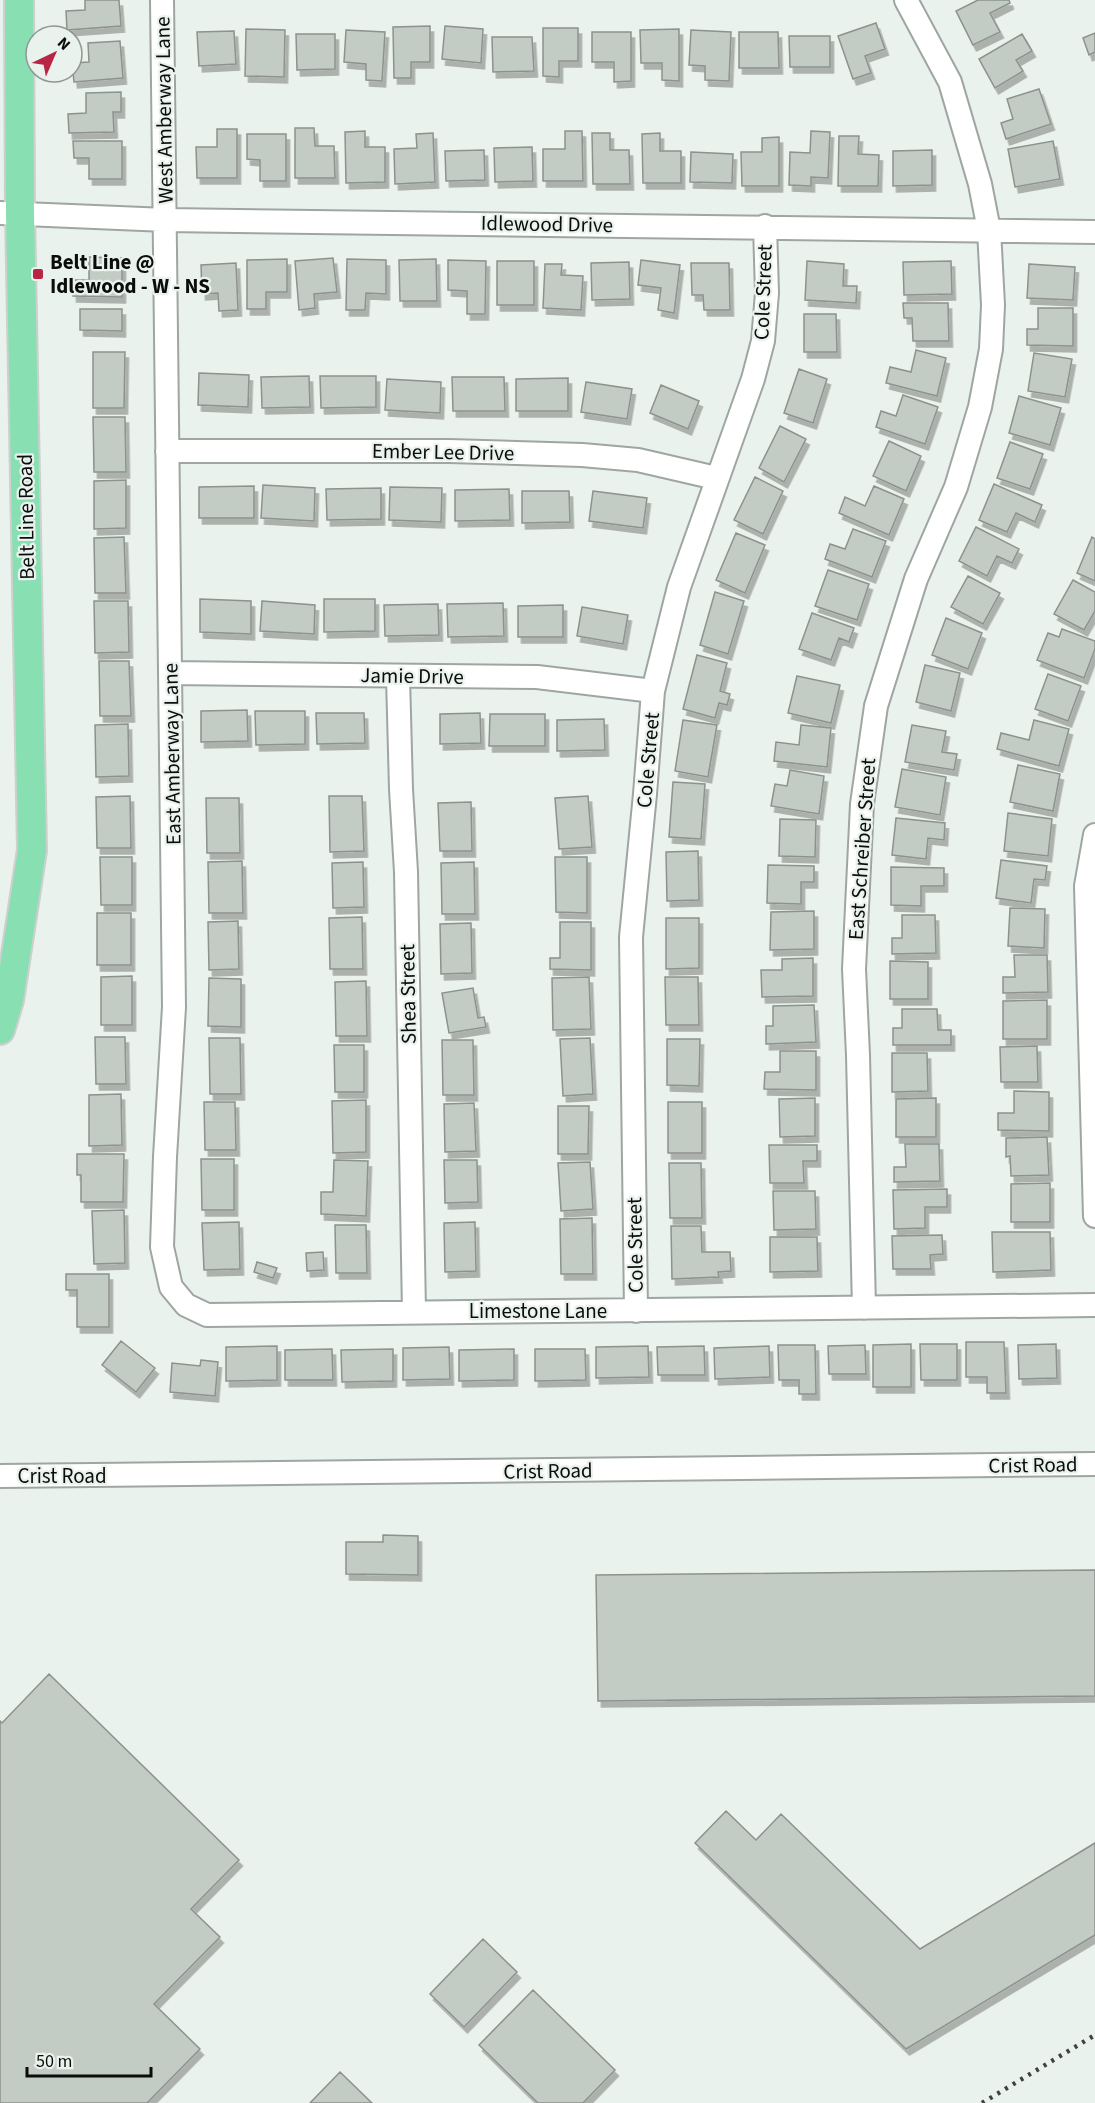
<svg xmlns="http://www.w3.org/2000/svg" width="1095" height="2103" viewBox="0 0 1095 2103" font-family="'Source Sans 3',sans-serif">
  <style>
    .building { fill: #c3cbc5; stroke: #8c938e; stroke-width: 1.5; filter: url(#shadow) }
    .lines { fill: none; stroke-linecap: round; stroke-linejoin: round }
    .minor-casing { stroke: #9fa6a1; stroke-width: 26 }
    .major-casing { stroke: #cecfce; stroke-width: 32 }
    .minor { stroke: #fff; stroke-width: 22 }
    .major { stroke: #88e0b2; stroke-width: 28 }
    .rail { stroke: #3e4240; stroke-width: 4.5; stroke-dasharray: 3 6; stroke-linecap: butt }
    .poi-dot { fill: #b72644; stroke: #eaf2ed; stroke-width: 2 }
    .labels { text-anchor: middle; dominant-baseline: central; stroke-width: 4.5; stroke-linejoin: round; paint-order: stroke }
    .street-label { font-size: 21px; fill: #0b0d0c; stroke: #eaf2ed }
    .poi-label { font-size: 21px; font-weight: bold; fill: #0b0d0c; stroke: #eaf2ed; text-anchor: start }
  </style>
  <defs>
    <filter id="shadow"><feDropShadow dx="3.5" dy="6" stdDeviation="0" flood-color="#0004"/></filter>
  </defs>
  <rect width="100%" height="100%" fill="#eaf2ed"/>
  <path class="building" d="M85,0H119L121,26L67,30L66,11L85,10Z
    M978,0H1009L1010,3L990,13L1000,32L973,45L956,11Z
    M876,23L885,49L865,56L871,73L853,79L838,36Z
    M430,26V62H411V78H394L393,27Z
    M445,26L483,29L481,63L442,59Z
    M543,28H578V61H559V77L543,76Z
    M246,29L285,30L284,77L245,76Z
    M679,29V81L662,80V63H641L640,30Z
    M346,30L385,32L382,81L366,80V64L344,62Z
    M691,30L731,32L729,81L705,80V66L689,65Z
    M234,31L236,64L199,66L197,32Z
    M592,32H631V81L614,82V62H592Z
    M739,32H778L779,68H739Z
    M1095,33V52L1089,55L1083,38Z
    M296,34H335V69L297,70Z
    M1022,34L1032,51L1016,60L1023,71L995,88L979,59Z
    M789,36H830V67H790Z
    M492,37H532L534,71L493,72Z
    M120,41L123,78L74,82L72,63L89,62L88,43Z
    M1039,89L1051,124L1006,139L1001,123L1013,119L1007,99Z
    M121,92V112H113L114,132L69,133L68,114L86,113V93Z
    M295,128H314L315,146H334L335,178H295Z
    M217,129H237V178H197L196,147H217Z
    M365,131V147H385V182L346,183L345,132Z
    M565,131H582L583,181H543V149H565Z
    M811,131L830,132L828,178L811,177V186L789,185L790,152L810,153Z
    M433,133L435,182L395,184L394,149L417,148L416,134Z
    M592,133H610V150H629L630,184H593Z
    M660,133V151H681V183H643L642,134Z
    M247,134H286V181H260V160L247,159Z
    M839,136H859L858,154L879,155L878,186H838Z
    M779,137V186H742L741,152H762V138Z
    M73,141H122V179H89V158H74Z
    M1053,141L1060,179L1015,187L1008,149Z
    M532,147L533,181L495,182L494,148Z
    M484,150L485,180L446,181L445,151Z
    M932,150V185L893,186V151Z
    M691,152L733,154L732,183L690,182Z
    M89,257L122,258V297L73,296V280H89Z
    M333,258L337,292L314,294L315,308L299,310L295,261Z
    M287,259V292H266V309H247V260Z
    M347,259L386,260V294L366,293L365,310H346Z
    M436,259L437,301H400L399,260Z
    M448,260L486,261L485,314H467V291L448,290Z
    M641,260L680,265L674,313L658,310L661,288L638,285Z
    M497,261H534V305H497Z
    M807,261L844,264L843,286H857L856,303L805,300Z
    M951,261L952,294L904,295L903,262Z
    M629,262L630,299L592,300L591,263Z
    M236,263L238,310L219,311L218,293L202,294L201,265Z
    M691,263H729L730,310H704L703,295H692Z
    M545,264H562L561,275L583,276L581,310L543,308Z
    M1029,264L1075,267L1073,300L1027,298Z
    M903,303H948L949,341H913L912,318H904Z
    M1038,308H1073V346L1027,345V329H1038Z
    M80,309H122V331L80,330Z
    M804,314H836L837,352H804Z
    M916,350L946,358L937,396L886,383L890,367L911,372Z
    M93,352H125L124,408H93Z
    M1034,353L1072,359L1065,397L1028,391Z
    M799,369L827,379L813,423L784,413Z
    M199,373L249,375L248,407L198,405Z
    M309,376L310,407L262,408L261,377Z
    M320,376H376V407L321,408Z
    M452,377H504L505,411H453Z
    M568,378V411H516V379Z
    M387,379L441,382L440,413L385,410Z
    M586,382L632,389L627,419L581,412Z
    M661,385L699,401L688,429L650,413Z
    M903,395L938,407L925,444L876,427L881,411L896,416Z
    M1019,396L1061,408L1050,445L1009,433Z
    M93,417H125L126,472H94Z
    M780,426L806,439L784,482L759,468Z
    M889,441L921,456L906,491L873,476Z
    M1010,442L1043,454L1030,489L997,478Z
    M755,477L783,491L763,534L734,520Z
    M126,480V528L94,529V481Z
    M994,484L1042,505L1035,522L1016,513L1007,532L979,520Z
    M263,485L315,488L314,521L261,518Z
    M254,486V518H199V487Z
    M874,486L904,499L889,535L839,513L845,497L865,506Z
    M390,487L442,488L441,522L389,520Z
    M381,488V519L327,520L326,489Z
    M509,489L510,520L455,521V490Z
    M522,491H569L570,522L522,523Z
    M593,491L647,498L643,528L589,521Z
    M976,527L1019,549L1012,563L997,556L987,576L959,561Z
    M853,529L886,541L872,577L825,559L830,544L845,549Z
    M736,533L765,545L745,593L716,580Z
    M124,537L126,593H95L94,538Z
    M1092,537L1095,539V581L1077,573Z
    M828,570L869,584L857,620L815,606Z
    M968,576L1000,593L983,624L951,607Z
    M1073,580L1095,592V611L1084,630L1054,614Z
    M715,592L744,601L728,654L700,645Z
    M200,599L251,601V634L200,632Z
    M324,599H375V631L324,632Z
    M94,601H128L129,652L95,653Z
    M262,601L315,605L314,634L260,631Z
    M503,603L504,636L448,637L447,604Z
    M438,604L439,635L385,636L384,605Z
    M563,605V637H518V606Z
    M582,607L628,615L623,644L577,636Z
    M812,613L854,628L849,642L839,638L831,660L799,649Z
    M946,618L982,633L968,669L932,655Z
    M1062,629L1095,641V649L1084,678L1037,660L1048,633L1059,637Z
    M697,655L727,663L720,691L730,694L727,705L719,703L715,718L683,709Z
    M99,661H129L131,716H100Z
    M925,665L960,673L951,711L916,702Z
    M1048,674L1081,686L1068,721L1035,709Z
    M797,676L840,685L831,723L788,713Z
    M247,710L248,741L201,742V711Z
    M255,711H305V744L256,745Z
    M316,713H364L365,743L317,744Z
    M480,713L481,743L440,744V714Z
    M490,714H545V746H489Z
    M604,719L605,750L557,751V720Z
    M683,720L717,725L708,777L675,771Z
    M1034,720L1069,729L1059,766L997,749L1001,733L1029,740Z
    M128,724L129,776L96,777L95,725Z
    M801,725L831,728L827,767L774,761L776,742L799,745Z
    M912,725L946,731L942,752L957,754L954,770L905,762Z
    M1018,765L1060,774L1053,811L1010,802Z
    M902,769L946,777L940,815L895,807Z
    M790,770L824,776L819,814L771,806L775,784L787,786Z
    M673,782L705,784L701,839L669,837Z
    M130,796L131,848H97L96,797Z
    M329,796H362L364,851L330,852Z
    M588,796L592,847L559,849L555,798Z
    M206,798H239L240,853H207Z
    M471,802L472,851H440L438,803Z
    M1008,813L1052,819L1048,856L1004,851Z
    M896,818L945,823L944,840L928,838L926,859L892,855Z
    M780,819L816,820L815,857L779,856Z
    M698,851L699,900L667,901L666,852Z
    M100,857H132V905H101Z
    M555,857H587V913L556,912Z
    M1001,860L1047,866L1045,880L1034,879L1031,903L996,898Z
    M242,861L243,913H209L208,862Z
    M363,862L364,907L333,908L332,863Z
    M474,862L475,914H442L441,863Z
    M768,865L814,866V882H801V904L767,903Z
    M891,867L944,868V886H921V906L891,905Z
    M1010,908L1045,909L1044,948L1008,946Z
    M814,911V949L770,950L771,912Z
    M97,913H131V965H97Z
    M902,915H935L936,953L892,954V938H902Z
    M362,917L363,969H330L329,918Z
    M666,918H699V968L666,969Z
    M238,921L239,969L209,970L208,922Z
    M560,922H591V970L550,969V958H560Z
    M471,923L472,973L441,974L440,924Z
    M1014,955H1047L1048,992L1003,993V977H1015Z
    M813,958V996L762,997L761,970H782V959Z
    M890,961L928,962V999H890Z
    M132,976V1025H101V977Z
    M589,977L591,1029L553,1030L552,978Z
    M665,977H698L699,1025H666Z
    M209,978L241,979V1027L208,1026Z
    M366,981L367,1036H336L335,982Z
    M473,988L478,1018L484,1017L486,1027L449,1033L442,993Z
    M1047,1000V1039H1003V1001Z
    M814,1005L816,1042L766,1044V1026H773V1006Z
    M902,1009H937L938,1030H951V1045H893V1028H902Z
    M95,1037H125L126,1084H96Z
    M209,1038H240L241,1094H210Z
    M590,1038L593,1094L563,1096L560,1039Z
    M667,1039H700L699,1086L667,1085Z
    M442,1040H473L474,1095H443Z
    M334,1045H364V1092H335Z
    M1037,1046L1038,1082H1001L1000,1047Z
    M780,1051H816V1090L764,1089L765,1072H780Z
    M892,1053H927L928,1091L892,1092Z
    M1014,1091L1049,1092V1131L998,1130V1113H1014Z
    M121,1094L122,1145L89,1146V1095Z
    M815,1098V1136L780,1137L779,1099Z
    M936,1098V1137H896V1099Z
    M366,1100V1152L333,1153L332,1101Z
    M204,1102H235L236,1150H205Z
    M668,1102H702V1153H668Z
    M474,1103L476,1151L445,1152L444,1104Z
    M558,1106H589L588,1154H558Z
    M1047,1137L1049,1175L1011,1176L1010,1156L1006,1157V1138Z
    M905,1144H939L940,1181L894,1182V1167H906Z
    M769,1145H817V1161H803L804,1183H770Z
    M77,1154H124L123,1202H81V1175H77Z
    M201,1159H234V1210H202Z
    M334,1160L368,1161L366,1216L321,1214V1192H333Z
    M444,1160H477L478,1202L445,1203Z
    M590,1162L593,1209L561,1211L558,1163Z
    M669,1163H701L702,1218H670Z
    M1050,1183V1222H1011V1184Z
    M947,1189V1207H925V1228L894,1229L893,1190Z
    M773,1191H815L816,1229L774,1230Z
    M124,1210L125,1263L94,1264L92,1211Z
    M592,1218L593,1274H561L560,1219Z
    M239,1222L240,1269L204,1270L202,1223Z
    M475,1222L476,1271L445,1272L444,1223Z
    M335,1225H366L367,1273H336Z
    M671,1226H701L702,1252H730L731,1271L718,1272L719,1277L672,1279Z
    M992,1232H1050L1051,1270L993,1272Z
    M942,1235L943,1254L930,1255L931,1269H893L892,1236Z
    M770,1237H817L818,1271L770,1272Z
    M323,1252L324,1270L307,1271L306,1253Z
    M257,1262L277,1268L273,1278L254,1272Z
    M66,1274H109V1327H77V1290H66Z
    M121,1341L155,1368L136,1392L102,1365Z
    M966,1342H1004L1006,1393H987V1377H966Z
    M911,1344V1387H873V1345Z
    M920,1344H957V1380H921Z
    M1056,1344L1057,1378L1019,1379L1018,1345Z
    M778,1345H815L816,1394H799V1380H779Z
    M865,1345L866,1374H829L828,1346Z
    M277,1346V1380L226,1381V1347Z
    M648,1346L649,1377L596,1378V1347Z
    M704,1346L705,1375H658L657,1347Z
    M769,1346L770,1377L715,1379L714,1348Z
    M449,1347L450,1379L403,1380V1348Z
    M332,1349L333,1380H285V1350Z
    M393,1349V1381L342,1382L341,1350Z
    M514,1349V1380L459,1381V1350Z
    M535,1349H585L586,1380L535,1381Z
    M201,1360L218,1362L215,1396L170,1392L172,1363L200,1366Z
    M383,1535L418,1536V1575L346,1574V1542H383Z
    M1095,1570V1696L598,1701L596,1575Z
    M49,1674L239,1860L191,1909L220,1937L154,2004L200,2049L147,2103H0V1721L2,1723Z
    M726,1811L756,1840L781,1814L920,1949L1095,1843V1935L906,2049L695,1843Z
    M483,1939L517,1972L464,2027L430,1994Z
    M533,1990L615,2070L583,2103H538L479,2045Z
    M340,2072L372,2103H310Z"/>
  <g class="lines">
    <defs>
      <path id="minor" d="M162,0L174,1007L165,1157L162,1247L171,1287L186,1305L207,1315L1095,1305
        M0,213L166,220L1095,232
        M167,451H449L582,455L638,460L716,478
        M171,673L537,677L653,691
        M398,677L401,789L406,872L414,1312
        M1095,835L1086,886L1095,1216
        M864,1308L858,1055L854,969L862,804L876,706L916,579L956,487L980,407L991,349L993,305L989,230L980,184L950,82L906,0
        M636,1311L631,937L645,794L653,691L679,587L753,379L763,341L767,293L765,226
        M0,1476L1095,1464"/>
      <path id="major" d="M0,1030L9,1000L32,850L20,213L19,0"/>
    </defs>
    <use href="#minor" class="minor-casing"/>
    <use href="#major" class="major-casing"/>
    <use href="#minor" class="minor"/>
    <use href="#major" class="major"/>
    <path class="rail" d="M982,2103L1095,2035"/>
  </g>
  <rect class="poi-dot" x="32" y="268" width="12" height="12" rx="3"/>
  <g class="labels">
    <g class="street-label">
      <text transform="translate(164 110) rotate(-91)">West Amberway Lane</text>
      <text transform="translate(547 224) rotate(1)">Idlewood Drive</text>
      <text transform="translate(763 292) rotate(-88)">Cole Street</text>
      <text transform="translate(443 452) rotate(1)">Ember Lee Drive</text>
      <text transform="translate(26 517) rotate(-91)">Belt Line Road</text>
      <text transform="translate(412 676) rotate(1)">Jamie Drive</text>
      <text transform="translate(172 754) rotate(-91)">East Amberway Lane</text>
      <text transform="translate(648 760) rotate(-85)">Cole Street</text>
      <text transform="translate(862 849) rotate(-86)">East Schreiber Street</text>
      <text transform="translate(408 994) rotate(-91)">Shea Street</text>
      <text transform="translate(635 1245) rotate(-91)">Cole Street</text>
      <text x="538" y="1311">Limestone Lane</text>
      <text transform="translate(1033 1465) rotate(-1)">Crist Road</text>
      <text transform="translate(548 1471) rotate(-1)">Crist Road</text>
      <text x="62" y="1476">Crist Road</text>
    </g>
    <g class="poi-label">
      <text x="50" y="262">Belt Line @<tspan x="50" dy="24">Idlewood - W - NS</tspan></text>
    </g>
  </g>
  <g transform="translate(54 54) rotate(44)"><circle r="28" fill="#eaf2ed" stroke="#919693" stroke-width="1.5"/>
  <path d="M0-4.5L10 22L0 15L-10 22Z" fill="#b72644"/>
  <text y="-9" font-size="16" font-weight="bold" text-anchor="middle" fill="#0b0d0c">N</text>
  </g>
  <path d="M27 2067v9h124v-9" fill="none" stroke="#0b0d0c" stroke-width="3"/>
  <text x="36" y="2067" font-size="18" fill="#0b0d0c" stroke="#eaf2ed" stroke-width="4.5" paint-order="stroke">50 m</text>
</svg>
